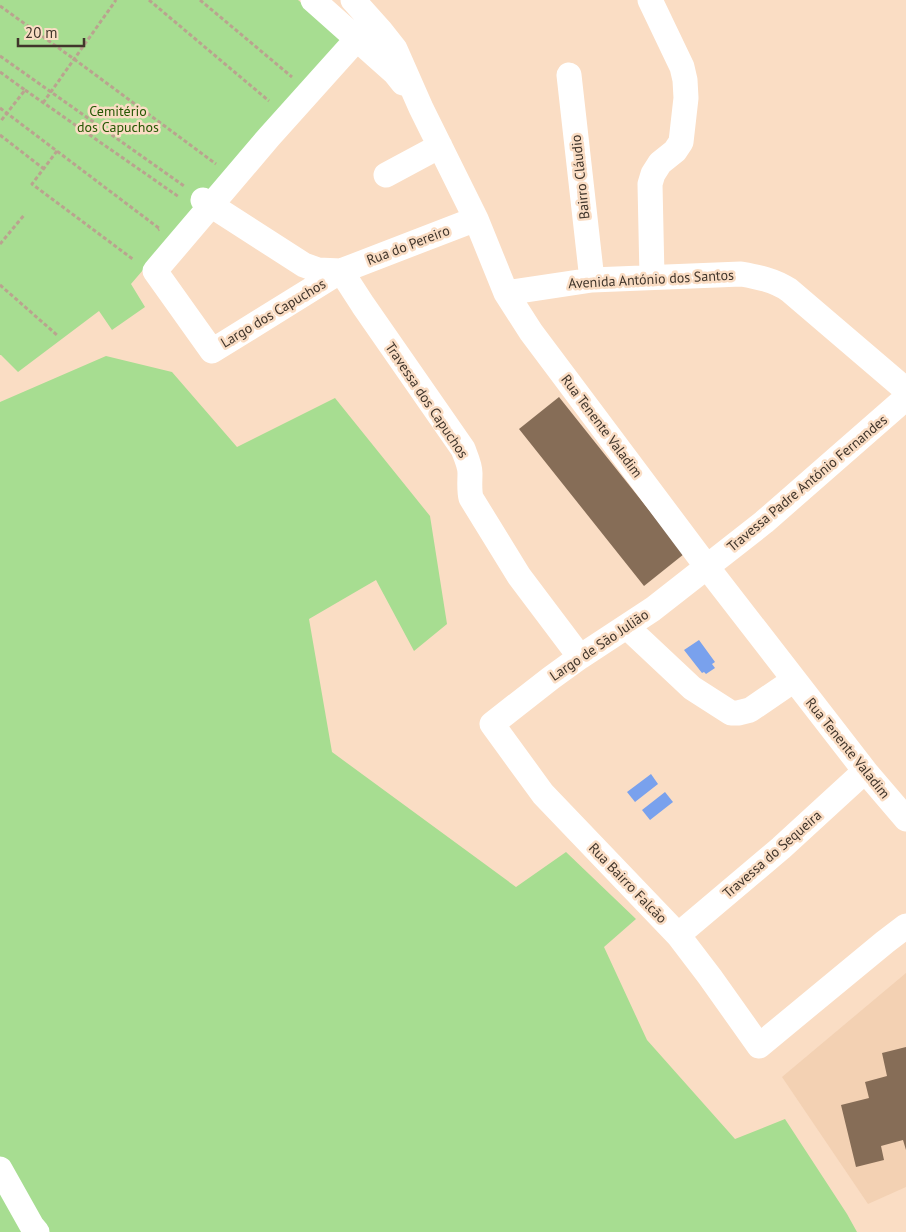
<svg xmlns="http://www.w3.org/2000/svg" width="906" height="1232" viewBox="0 0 906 1232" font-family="'PT Sans',sans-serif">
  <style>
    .built { fill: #f3d1b3 }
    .green { fill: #a7dd91 }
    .water { fill: #79a1ed }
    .building { fill: #866d57 }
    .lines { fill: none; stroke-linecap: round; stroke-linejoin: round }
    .path { stroke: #baa38f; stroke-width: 3; stroke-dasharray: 4 2.5; stroke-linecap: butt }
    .minor { stroke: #fff; stroke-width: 25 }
    .labels { text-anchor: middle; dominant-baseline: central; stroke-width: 5; stroke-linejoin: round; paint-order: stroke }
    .park-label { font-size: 14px; fill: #265704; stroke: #faddc4 }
    .street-label { font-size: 14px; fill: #40352b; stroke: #faddc4 }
  </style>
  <rect width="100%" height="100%" fill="#faddc4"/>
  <path class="built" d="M906,973V1187L868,1204L782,1077Z"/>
  <path class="green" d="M0,0H298L346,39L203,200L131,284L145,307L112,330L99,311L18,372L1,355H0Z
    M106,356L172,372L237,447L335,398L430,516L447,624L414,651L376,580L309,619L332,752L516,887L566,852L636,919L604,947L647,1040L735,1139L785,1119L847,1214L857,1232H0V402Z"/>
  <path class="water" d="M699,640L715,662L712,664L715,668L706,674L704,672L702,673L684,650Z
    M651,774L658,784L635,802L627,792Z
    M665,792L673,802L650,820L642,810Z"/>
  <path class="building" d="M559,397L684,554L644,586L519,429Z
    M906,1047V1150L903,1140L881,1146L884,1160L856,1167L841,1105L869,1098L865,1082L887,1076L882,1053Z"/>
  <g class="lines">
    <path class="path" d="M149,0L269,101
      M200,0L292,77
      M0,6L74,59L216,164
      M0,56L184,186
      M0,72L25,90L0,122
      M25,90L179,197
      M43,103L116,0
      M0,108L160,229L158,230
      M0,135L44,169
      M57,151L32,184L134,260
      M0,244L25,214
      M0,285L57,335"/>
    <path class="minor" d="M313,0L395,73L403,83
      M353,0L380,30L395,49L421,108L476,219L506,293L531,332L707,567L865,771L906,819
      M650,0L682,67L685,80L686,98L681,142L675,151L660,163L653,174L650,184L652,277
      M357,39L269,137L155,271L212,351L341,271L476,219
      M569,75L592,280
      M386,175L440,146
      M203,200L304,265L318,270L341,271
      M341,271L363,305L463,449C466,457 470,465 470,473C470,482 469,490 471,498L519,576L580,657
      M506,293L592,280L741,274C758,277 774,280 789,290L906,390
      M906,398L764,522L653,609L580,657L551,678L492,724L543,794L678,935L710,977L759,1046L885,942L906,926
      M627,627L692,688L731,713H738L750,710L794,680
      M678,935L781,848L865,771
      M0,1169L32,1226L37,1232"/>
  </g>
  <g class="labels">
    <g class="park-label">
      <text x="118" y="111">Cemitério<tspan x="118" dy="16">dos Capuchos</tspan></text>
    </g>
    <g class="street-label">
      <text transform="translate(580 177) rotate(-96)">Bairro Cláudio</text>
      <text transform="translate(408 245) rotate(-21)">Rua do Pereiro</text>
      <text transform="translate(651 279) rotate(-3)">Avenida António dos Santos</text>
      <text transform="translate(273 313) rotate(-31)">Largo dos Capuchos</text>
      <text transform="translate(427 400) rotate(56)">Travessa dos Capuchos</text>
      <text transform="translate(602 426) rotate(53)">Rua Tenente Valadim</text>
      <text transform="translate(807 483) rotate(-40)">Travessa Padre António Fernandes</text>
      <text transform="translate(599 645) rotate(-34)">Largo de São Julião</text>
      <text transform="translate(848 748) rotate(51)">Rua Tenente Valadim</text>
      <text transform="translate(772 854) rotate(-41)">Travessa do Sequeira</text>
      <text transform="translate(628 883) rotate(46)">Rua Bairro Falcão</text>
    </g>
  </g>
  <path d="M18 38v8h66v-8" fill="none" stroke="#40352b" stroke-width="2.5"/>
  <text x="25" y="38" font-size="15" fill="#40352b" stroke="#faddc4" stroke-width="4" paint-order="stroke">20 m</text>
</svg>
